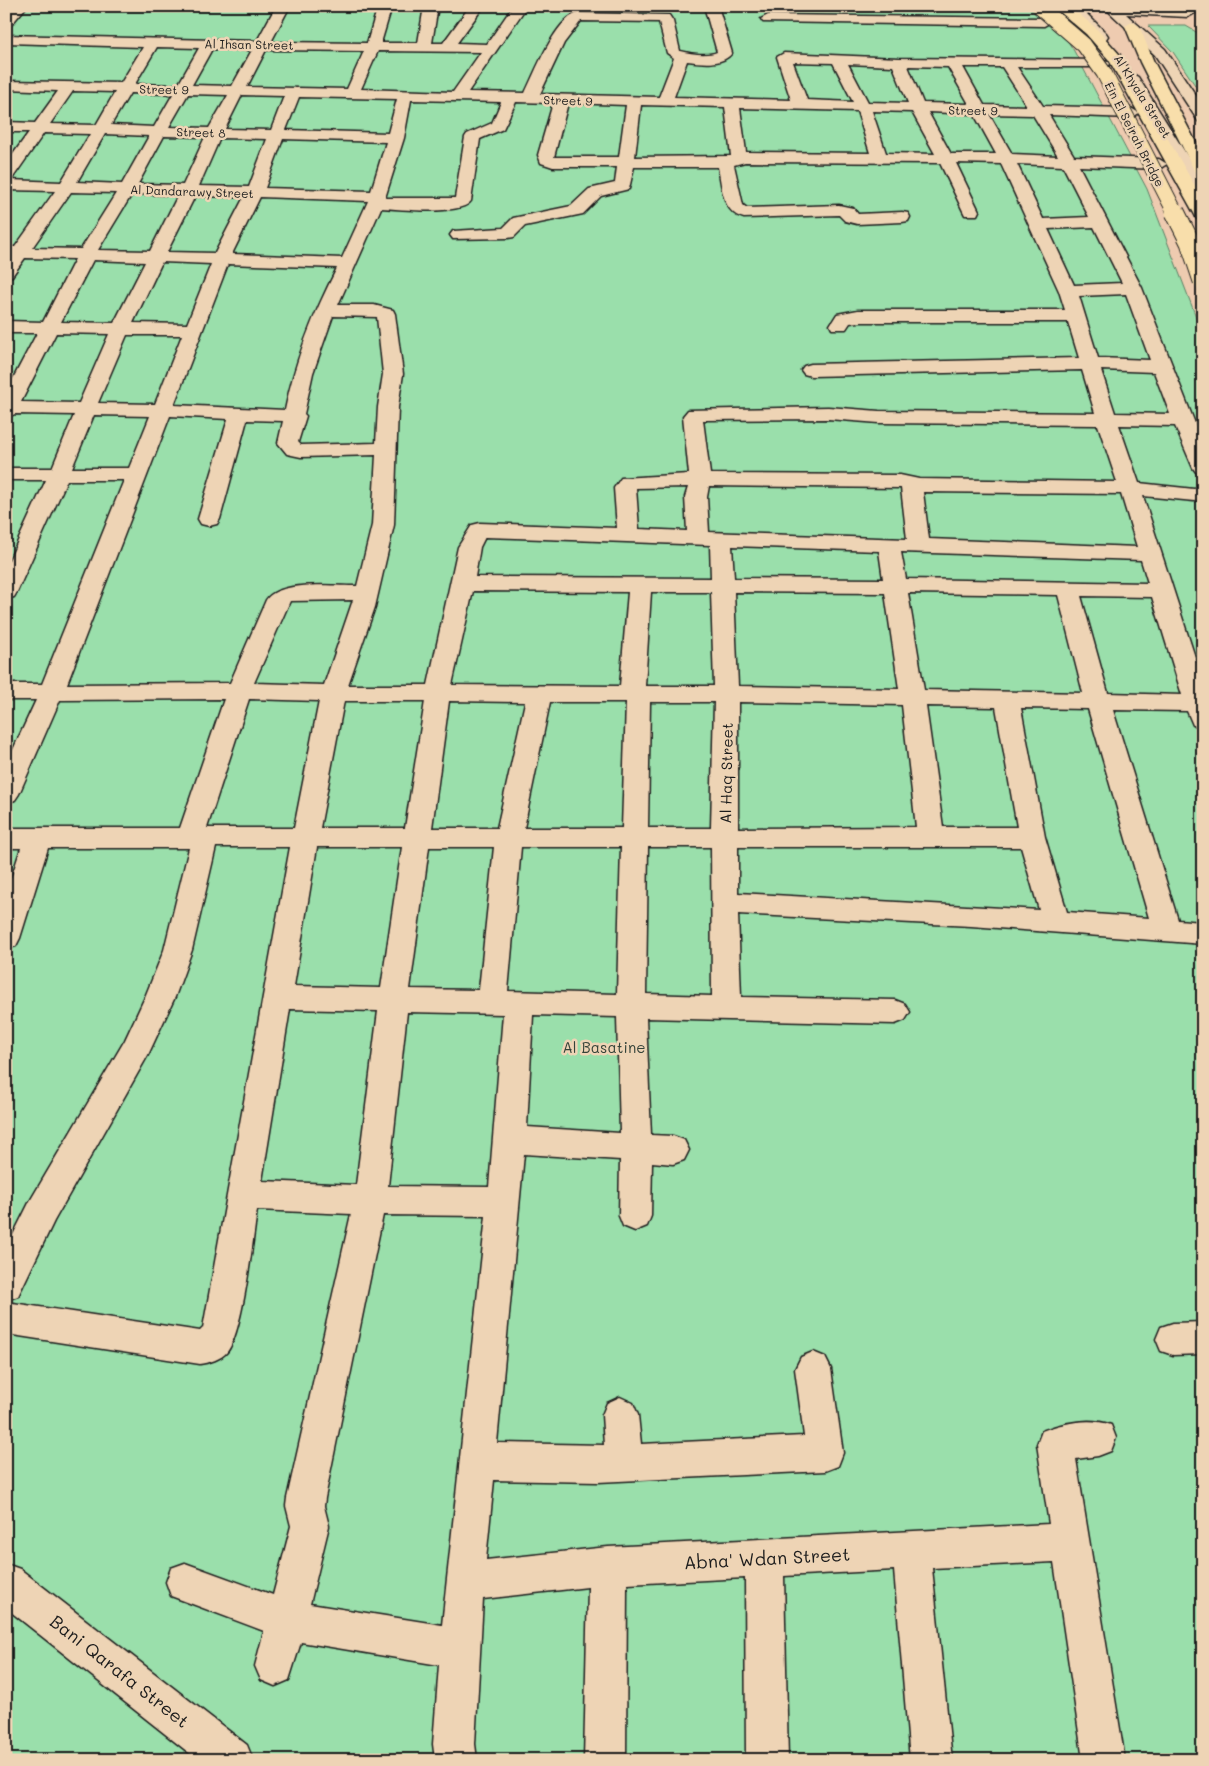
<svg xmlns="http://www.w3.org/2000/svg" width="1209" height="1766" viewBox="0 0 1209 1766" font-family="Mali,sans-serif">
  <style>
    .green { fill: #9adfab; stroke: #5b7e64 }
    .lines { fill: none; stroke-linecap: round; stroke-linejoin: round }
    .minor-casing { stroke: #1c1c1c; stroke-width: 3 }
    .highway-casing { stroke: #1c1c1c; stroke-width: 3 }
    .minor { fill: #eed4b5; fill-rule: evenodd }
    .highway { fill: #f8deab; fill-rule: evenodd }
    .highway-bridge-far1-casing { stroke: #1c1c1c; stroke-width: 17; stroke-linecap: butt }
    .highway-bridge-casing { stroke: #1c1c1c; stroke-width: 21; stroke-linecap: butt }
    .highway-bridge-far1 { stroke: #f8deab; stroke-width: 15 }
    .highway-bridge { stroke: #f8deab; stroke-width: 19 }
    .labels { text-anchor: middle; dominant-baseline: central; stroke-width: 5; stroke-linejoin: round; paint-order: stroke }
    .far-street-label { font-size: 12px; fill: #1c1c1c; stroke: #eed4b5 }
    .street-label { font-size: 15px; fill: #1c1c1c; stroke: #eed4b5 }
    .park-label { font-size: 15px; fill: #354339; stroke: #eed4b5 }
    .near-street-label { font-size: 18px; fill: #1c1c1c; stroke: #eed4b5 }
  </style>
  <rect width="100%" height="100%" fill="#eecbb0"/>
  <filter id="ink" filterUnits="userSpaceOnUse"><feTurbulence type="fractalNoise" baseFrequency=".02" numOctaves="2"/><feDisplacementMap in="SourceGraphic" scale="10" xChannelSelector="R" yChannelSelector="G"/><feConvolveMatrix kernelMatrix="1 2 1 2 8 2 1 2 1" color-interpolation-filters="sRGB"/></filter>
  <g filter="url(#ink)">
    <path class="green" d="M6,6H1046L1074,51L1147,189L1203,335V1760H6Z
      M1148,26H1186L1203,36V97L1173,52Z"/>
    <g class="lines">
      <defs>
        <path id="minor" d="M12,6H27L11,25L6,26V13Z
          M276,6H290L271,42L367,43L378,6H392L381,43H418L424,6H438L432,43H443L470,6H484L457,43L487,44L513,6H527L468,92L525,93C535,73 555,19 578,13L669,15L673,21L680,51C691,54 708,56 717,52L704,6H718L732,53C722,66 702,63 687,61L674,97L791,100L777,57L784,53L899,58L1103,60L1108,61L1110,64L1108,67H1017L1043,106L1131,108L1139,113L1131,118L1049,115L1074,156L1159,159L1167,164L1159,169L1079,166L1142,288L1203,444V474L1196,472L1193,468L1175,426L1119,425L1139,483L1194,489L1203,487V499L1194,501L1143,496L1203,682V727L1193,725L1187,711L1113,710L1178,920L1203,922V944L971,926L738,914L741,997L895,1000L905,1004L910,1012L905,1020L895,1024L646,1018L651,1135L673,1136L684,1140L689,1150L684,1160L673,1164L652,1162L651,1216L647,1226L635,1231L623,1226L619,1216L620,1160L524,1154L497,1443L604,1445L602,1415L607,1403L620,1397L633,1403L638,1415L641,1444L804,1436L795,1369L801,1357L813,1352L825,1357L831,1369L843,1453L838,1466L825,1471L598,1482L494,1480L486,1560L608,1547L1049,1524L1037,1444L1042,1431C1063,1423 1090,1417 1111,1425L1116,1438L1111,1451L1098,1456L1076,1459L1125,1760H1083L1054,1562L932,1568L952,1760H910L894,1570L784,1576L788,1760H746L745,1578L627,1584L626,1760H584L588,1587L483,1599L475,1744L477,1760H435L433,1744L439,1665L301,1642L289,1680L275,1686L261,1680L255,1666L264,1631L171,1596L166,1582L171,1568L185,1563L273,1595L291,1526L286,1506L287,1498L351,1214L257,1210C253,1239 243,1332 227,1352C221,1359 209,1363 200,1364L6,1334V1302L200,1331L203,1328L290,847H216L192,950L175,997L148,1055L54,1221L18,1296L6,1300V1249L30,1201L125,1040L145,997L164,950L189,848H48L20,938L16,946L6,949V894L21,848H6V828H180L224,699L60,700L19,794L15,800L6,803V765L36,700H6V684H42L124,480H67L17,592L14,597L6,599V567L46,480H6V468H52L74,415L15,414L6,418V392L37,333H6V321L43,322L75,259L25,258L12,276L6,277V247H15L55,191L6,190V164L29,132H6V122L35,123L58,91L6,89V81L121,83L143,47L6,43V35L257,41ZM581,21L659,22L667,53L674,58L659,97L540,94L564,43ZM157,47L199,48L178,85L135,84ZM212,49L252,50L232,86L192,85ZM266,50H271L364,51L347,89L247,87ZM378,51L481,52L453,92L361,89ZM793,62L833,63L853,102L807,100ZM848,64L893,66L908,103L868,102ZM908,66L948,67L969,104L923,103ZM963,67H1002L1027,106L984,105ZM73,91L115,92L96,125L50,124ZM130,93L173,94L154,127L111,125ZM188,94L228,95L209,128L169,127ZM242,95L284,96L271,130L225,129ZM299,97L397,99L388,133L286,130ZM411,100L501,102L492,123L467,134L465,137L455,198H385L404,138ZM516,102L553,103L538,155L541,163L553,167H617L615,183L589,189L571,206L513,218L503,228L453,231L450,235L453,239L508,238L514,237L525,226L583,214L601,196L629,189L634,167H718C722,186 722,213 744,218L839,215L845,221L857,224L902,222L908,221L910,217L908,213L902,212L858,214L853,208L839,205L747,208L743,205L734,165L745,162L940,163L963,211L965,215H977L979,211L956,163L1001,164L1059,291L1065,310H858L837,314L830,325L832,329H846L850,323L858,322H1068L1079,358L811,364L804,366L801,370L804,374L811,376L1082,370L1095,413L879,411L828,407L688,410L683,416L689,474L621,478L614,488L617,528L480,523L472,525L458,547L428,685H348L375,607L394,525L398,407L403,374L395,314L393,310L374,305H338L381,208C400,209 461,216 471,201L480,139L503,129ZM568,103L626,105L619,157H554ZM641,105L725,107L731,156L635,157ZM740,108L857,111L870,153L746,152ZM872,111L912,112L935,154L886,153ZM928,112L974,114L996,154H951ZM989,114L1033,115L1058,156L1012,154ZM44,133L90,134L61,182L9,180L12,179ZM105,134L149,136L122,184L77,182ZM164,136L205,137L183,185L138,184ZM220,138L267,139L249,187L199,186ZM283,139L386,142L371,191L265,188ZM1017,164L1063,166L1089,217L1043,219ZM71,192L116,193L81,249L32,248ZM132,194L178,195L150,251L98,250ZM195,196L244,197L215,253L167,252ZM260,197L368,201L342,258L232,254ZM1094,227L1122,283L1074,285L1048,229ZM93,260L145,262L114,323L61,322ZM162,262L211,264L187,324L133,323ZM228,264L337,268C314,313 295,359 285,410L174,405ZM1126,294L1150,360L1098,358L1079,296ZM333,316L377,317L383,374L378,407L376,443L301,445L298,442L306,416L304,414L313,373ZM56,333L109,334L79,403L21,402ZM127,335H182L155,404L98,403ZM1101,370L1154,372L1170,414L1115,413ZM94,415L150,416L129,468H72ZM170,416L228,419L198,519L201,524L209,526L217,524L220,519L247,420L283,421L278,443L287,454L301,457L376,455L372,525L357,586C333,586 279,580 266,600L230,683L67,684ZM828,419L879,423L1098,425L1117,482L919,479L900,475L710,474L703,420ZM709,486L901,488L907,539L709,532L707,497ZM688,487L685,497L687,531L639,529L636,488ZM923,492L1121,494L1137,547L929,539ZM485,537L710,545L711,578L475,577L480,547ZM732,546L879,551L883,579L734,578ZM901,552L1141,560L1148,583L906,579ZM473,591L628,592L620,686L452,685ZM651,592H711L714,686H645ZM734,592L885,593L899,689L738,686ZM908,593L1058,595L1083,693L924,690ZM1081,596L1152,597L1182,695L1108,693ZM353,600L324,685L254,683L290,601ZM249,699L319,701L294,828H207ZM344,701H425L405,828H320ZM449,701L525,702L497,828H432ZM550,702H626L622,828H524ZM650,702H714L711,828H648ZM738,702L902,705L916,827L738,828ZM926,706L996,707L1017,827H943ZM1021,708L1088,709L1149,918L1067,912L1045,837ZM317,847H402L381,988L294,986ZM429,847H494L479,990L410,989ZM521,847H621L617,994L508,991ZM648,847H711L712,996L646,994ZM738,847H1021L1039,910L738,893ZM290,1009L378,1011L356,1185L262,1181ZM407,1012L503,1014L489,1187L388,1186ZM533,1015L617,1017L620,1133L527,1127ZM383,1215L486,1216L442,1625L310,1604L329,1526L324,1506L325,1498Z
          M1064,6H1079L1106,33L1108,36L1106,39H1096Z
          M1103,6L1193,10L1195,13L1188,17L1126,14L1165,49L1203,106V123L1198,121L1155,55Z
          M768,15L1044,18L1051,22L1044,26L763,22L761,19Z
          M1131,73L1138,77L1203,181V200L1195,195L1124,77Z
          M1203,1322V1354L1173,1355L1161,1351L1156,1339L1161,1327L1173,1323Z
          M6,1564L20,1569L247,1745L253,1760H198L6,1608Z"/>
        <path id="highway" d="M1053,6H1069L1096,28L1120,55L1203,200V220L1197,219L1195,215L1109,60L1086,34Z
          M1132,22L1139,26L1154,62L1203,156V177L1195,172L1140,62L1125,26Z"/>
      </defs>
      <use href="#minor" class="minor-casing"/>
      <use href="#highway" class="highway-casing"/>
      <use href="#minor" class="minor"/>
      <use href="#highway" class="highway"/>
      <defs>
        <path id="highway-bridge-far1" d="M1039,6L1084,45L1104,73L1176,214"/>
        <path id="highway-bridge" d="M1175,212L1190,242L1203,281"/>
      </defs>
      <use href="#highway-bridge-far1" class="highway-bridge-far1-casing"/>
      <use href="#highway-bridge" class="highway-bridge-casing"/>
      <use href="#highway-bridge-far1" class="highway-bridge-far1"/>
      <use href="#highway-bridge" class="highway-bridge"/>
    </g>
  </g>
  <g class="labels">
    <g class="far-street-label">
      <text transform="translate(249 44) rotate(1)">Al Ihsan Street</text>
      <text transform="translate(164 89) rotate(1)">Street 9</text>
      <text transform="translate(1143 96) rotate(58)">Al Khyala Street</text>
      <text transform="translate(568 100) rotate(2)">Street 9</text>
      <text transform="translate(973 110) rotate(1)">Street 9</text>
      <text transform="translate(201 132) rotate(2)">Street 8</text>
      <text transform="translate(1135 134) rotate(63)">Ein El Seirah Bridge</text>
      <text transform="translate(192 191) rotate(2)">Al Dandarawy Street</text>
    </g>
    <g class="street-label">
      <text transform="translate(726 773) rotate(-89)">Al Haq Street</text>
    </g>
    <g class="park-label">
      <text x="604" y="1047">Al Basatine</text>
    </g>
    <g class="near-street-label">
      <text transform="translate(767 1558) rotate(-3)">Abna' Wdan Street</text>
      <text transform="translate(120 1671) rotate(38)">Bani Qarafa Street</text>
    </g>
  </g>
  <rect width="1209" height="1766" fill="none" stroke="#eed4b5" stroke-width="25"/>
  <rect x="12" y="12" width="1184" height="1741" fill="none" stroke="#1c1c1c" stroke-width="2" filter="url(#ink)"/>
</svg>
